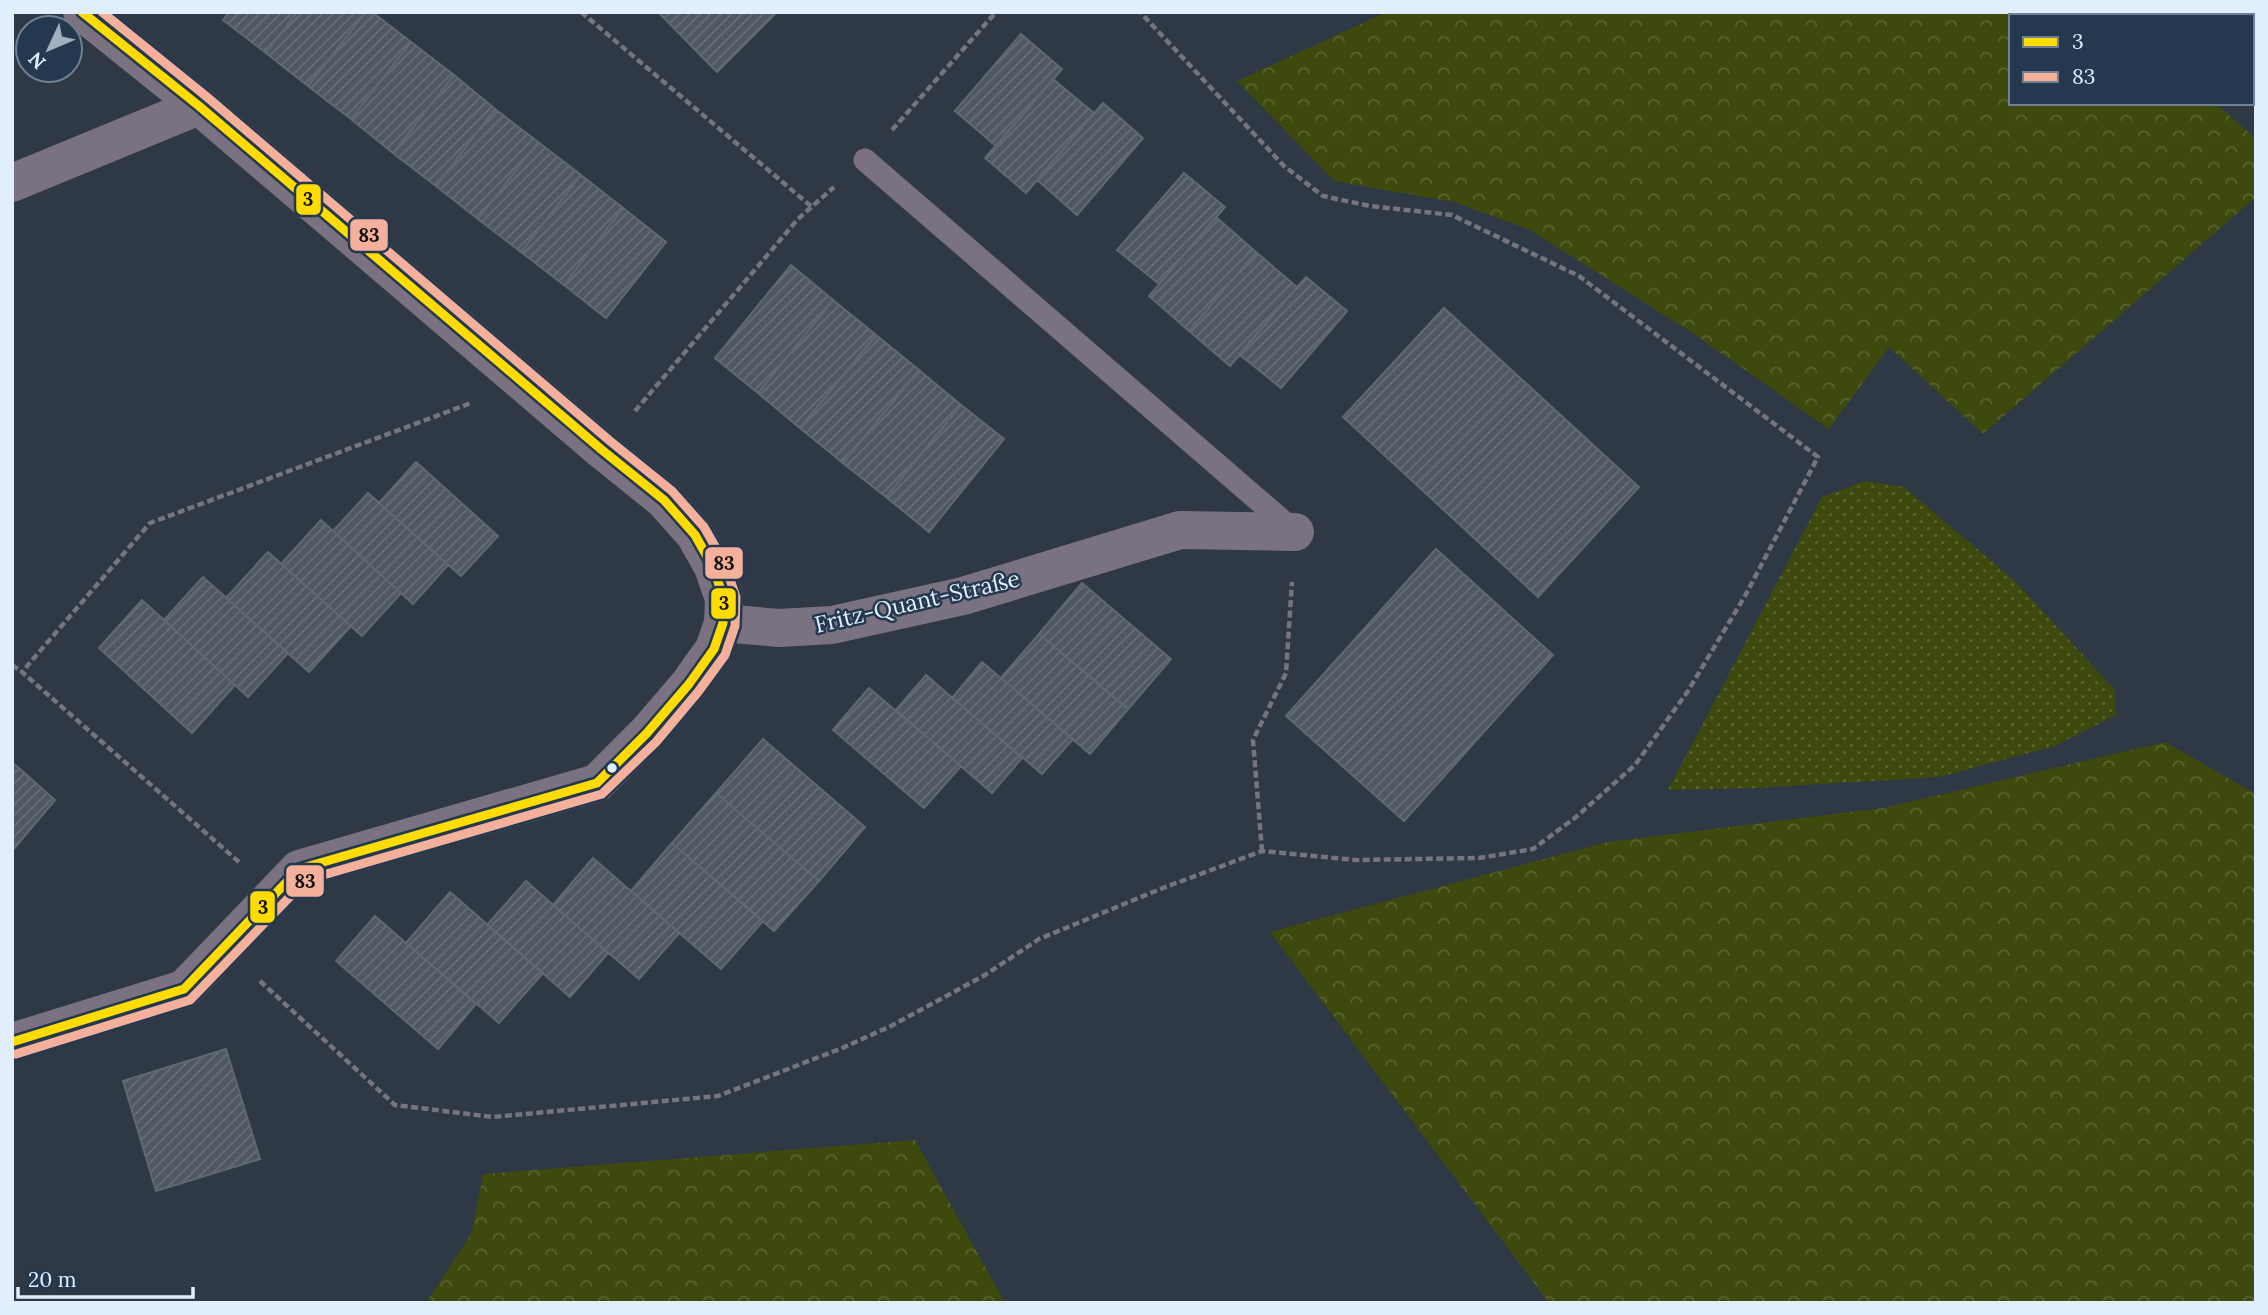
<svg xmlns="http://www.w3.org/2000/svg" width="2268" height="1315" viewBox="0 0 2268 1315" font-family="Lora,serif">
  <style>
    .forest { fill: url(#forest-crowns) }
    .park { fill: url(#park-dots) }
    .building { fill: url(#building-hatch); stroke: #5f6973; stroke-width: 2 }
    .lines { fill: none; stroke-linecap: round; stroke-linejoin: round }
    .path { stroke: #767480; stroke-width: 4.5; stroke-dasharray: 7 3.5; stroke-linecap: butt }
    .service { stroke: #7a7181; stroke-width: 23 }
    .minor { stroke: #7a7181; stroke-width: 38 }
    .bus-1-casing { stroke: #24394f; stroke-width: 14 }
    .bus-2-casing { stroke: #24394f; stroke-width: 14 }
    .bus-1 { stroke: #ffdc00; stroke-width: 9 }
    .bus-2 { stroke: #f5b09c; stroke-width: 9 }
    .bus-dot { fill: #e1eefc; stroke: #24394f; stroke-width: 2.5 }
    .labels { text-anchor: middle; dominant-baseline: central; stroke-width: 5; stroke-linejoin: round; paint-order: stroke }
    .street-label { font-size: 23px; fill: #e1eefc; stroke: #24394f }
    .line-badge { stroke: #24394f; stroke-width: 2.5 }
    .pale-badge-label { font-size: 19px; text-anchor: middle; font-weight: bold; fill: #111 }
  </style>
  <defs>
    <pattern id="forest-crowns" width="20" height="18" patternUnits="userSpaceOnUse" patternTransform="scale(1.75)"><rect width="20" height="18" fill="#3e490d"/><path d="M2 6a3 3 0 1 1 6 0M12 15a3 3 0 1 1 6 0" fill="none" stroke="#5a6431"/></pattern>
    <pattern id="park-dots" width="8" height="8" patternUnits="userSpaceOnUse" patternTransform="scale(1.75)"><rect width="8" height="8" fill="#3e490d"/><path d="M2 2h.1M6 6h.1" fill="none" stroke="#5a6431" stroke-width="1.8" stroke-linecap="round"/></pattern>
    <pattern id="building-hatch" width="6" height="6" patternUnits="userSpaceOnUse" patternTransform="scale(1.75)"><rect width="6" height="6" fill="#4e5762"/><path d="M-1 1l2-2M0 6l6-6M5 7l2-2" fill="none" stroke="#676f79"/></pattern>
  </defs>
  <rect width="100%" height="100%" fill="#2e3945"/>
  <path class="forest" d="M1387,12H2112L2116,16H2011V103H2215L2256,139V197L1983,434L1889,347L1829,429L1691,332L1530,230L1454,202L1334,181L1237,81Z
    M2165,742L2256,794V1303H1549L1270,932L1608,842L1883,808Z
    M915,1140L1005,1303H426L472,1232L483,1174Z"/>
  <path class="park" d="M1866,481L1904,487L2016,582L2114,689L2116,715L2055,746L1939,777L1756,788L1668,790L1822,497Z"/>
  <path class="building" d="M229,12H297L266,53L223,20Z
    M297,12H366L308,86L266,53Z
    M366,12H372L411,42L351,119L308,86Z
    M658,12H777L717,72Z
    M1021,34L1062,69L996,146L955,111Z
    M411,42L454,75L393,153L351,119Z
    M454,75L495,109L436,186L393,153Z
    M1053,79L1094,113L1026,193L985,158Z
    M1103,103L1143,138L1077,215L1037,180Z
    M495,109L538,142L478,219L436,186Z
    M538,142L581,175L521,252L478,219Z
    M1184,173L1225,207L1159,284L1117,250Z
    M581,175L623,208L564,285L521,252Z
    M623,208L666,242L606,318L564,285Z
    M1216,217L1256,252L1189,331L1149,296Z
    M1256,252L1297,287L1230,366L1189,331Z
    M791,265L833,300L758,393L715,358Z
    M1306,277L1347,311L1281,388L1239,354Z
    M833,300L876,335L800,428L758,393Z
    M1444,308L1639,487L1538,597L1343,417Z
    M876,335L919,370L843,463L800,428Z
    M919,370L961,405L886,497L843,463Z
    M961,405L1004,439L929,532L886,497Z
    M416,462L498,536L461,576L379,503Z
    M368,493L448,565L413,604L333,531Z
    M321,520L401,593L362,636L281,564Z
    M1436,549L1553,655L1404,821L1286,716Z
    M268,552L351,626L309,672L226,598Z
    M203,577L288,653L248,697L164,620Z
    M1082,583L1171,659L1128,709L1039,634Z
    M142,600L235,685L192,733L99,648Z
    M1039,634L1128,709L1090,754L1001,678Z
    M982,662L1073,739L1042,774L952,698Z
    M926,675L1022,758L992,793L896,710Z
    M869,688L961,766L924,808L833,730Z
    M763,739L865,827L819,881L716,793Z
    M12,762L55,800L12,851Z
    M716,793L819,881L774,931L672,843Z
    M672,843L763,921L721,969L631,891Z
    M593,858L679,933L639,979L553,905Z
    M526,881L608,953L570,997L487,925Z
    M450,892L543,973L499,1023L406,943Z
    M375,916L476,1004L438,1049L336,961Z
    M226,1049L260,1159L156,1191L123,1081Z"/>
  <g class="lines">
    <path class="path" d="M581,12L812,207
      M892,130L996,12
      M635,411L798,219L834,187
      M12,665L22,672
      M1262,851L1253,740L1286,673L1292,582
      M239,862L22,672L150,523L471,403
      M260,981L395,1105L493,1117L718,1096L840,1049L891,1026L985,975L1039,939L1163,888L1262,851L1356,860L1479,858L1533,849L1576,817L1635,765L1688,691L1745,596L1818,457L1579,276L1452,215L1370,206L1323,196L1284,166L1140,12"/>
    <path class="service" d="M865,160L1294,531"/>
    <path class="minor" d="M12,183L199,106
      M723,623L779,628L832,625L963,596L1180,530L1295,532
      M12,1042L184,989L299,869L597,783L647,733L689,684L714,649L723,623L724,599L713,567L695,535L664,500L602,450L199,106L82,12"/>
    <defs>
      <path id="bus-1" d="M12,1042L184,989L299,869L597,783L647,733L689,684L714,649L723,623L724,599L713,567L695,535L664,500L602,450L199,106L82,12"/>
      <path id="bus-2" d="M16,1054L190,1000L306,880L602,794L656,742L698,692L725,655L735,626L736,597L724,562L704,527L672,491L610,441L207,97L102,12"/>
    </defs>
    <use href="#bus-1" class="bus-1-casing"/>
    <use href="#bus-2" class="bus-2-casing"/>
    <use href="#bus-1" class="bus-1"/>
    <use href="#bus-2" class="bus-2"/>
  </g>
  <circle class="bus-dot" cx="612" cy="768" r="6"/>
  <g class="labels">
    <g class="street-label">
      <text transform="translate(917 601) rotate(-13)">Fritz-Quant-Straße</text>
    </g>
  </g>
  <g class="line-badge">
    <rect x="295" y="183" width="27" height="33" rx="7" fill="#ffdc00"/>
    <rect x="349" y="218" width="40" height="34" rx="7" fill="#f5b09c"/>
    <rect x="704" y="546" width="40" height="34" rx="7" fill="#f5b09c"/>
    <rect x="710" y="587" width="27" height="33" rx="7" fill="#ffdc00"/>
    <rect x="285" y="864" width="40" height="34" rx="7" fill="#f5b09c"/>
    <rect x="249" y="890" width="27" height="34" rx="7" fill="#ffdc00"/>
  </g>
  <g class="pale-badge-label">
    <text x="308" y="206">3</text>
    <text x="369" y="242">83</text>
    <text x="724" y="570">83</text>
    <text x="724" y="610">3</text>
    <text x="305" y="888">83</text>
    <text x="263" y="914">3</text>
  </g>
  <rect width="2268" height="1315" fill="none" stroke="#e1eefc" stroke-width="28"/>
  <rect x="2009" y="14" width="245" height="91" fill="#24394f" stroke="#708194" stroke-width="2"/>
  <rect x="2023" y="37" width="35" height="10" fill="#ffdc00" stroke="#708194" stroke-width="2"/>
  <text x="2072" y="49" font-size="21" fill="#e1eefc">3</text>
  <rect x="2023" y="72" width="35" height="10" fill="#f5b09c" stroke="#708194" stroke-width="2"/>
  <text x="2072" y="84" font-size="21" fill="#e1eefc">83</text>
  <g transform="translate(49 49) rotate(226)"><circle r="33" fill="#24394f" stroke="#708194" stroke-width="2"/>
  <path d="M0-5L12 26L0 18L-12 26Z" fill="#a2afbc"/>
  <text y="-10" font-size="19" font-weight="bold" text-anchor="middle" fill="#e1eefc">N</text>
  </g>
  <path d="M18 1287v10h175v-10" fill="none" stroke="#e1eefc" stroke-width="3.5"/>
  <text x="28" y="1287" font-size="21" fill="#e1eefc" stroke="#24394f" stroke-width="5" paint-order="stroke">20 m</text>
</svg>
